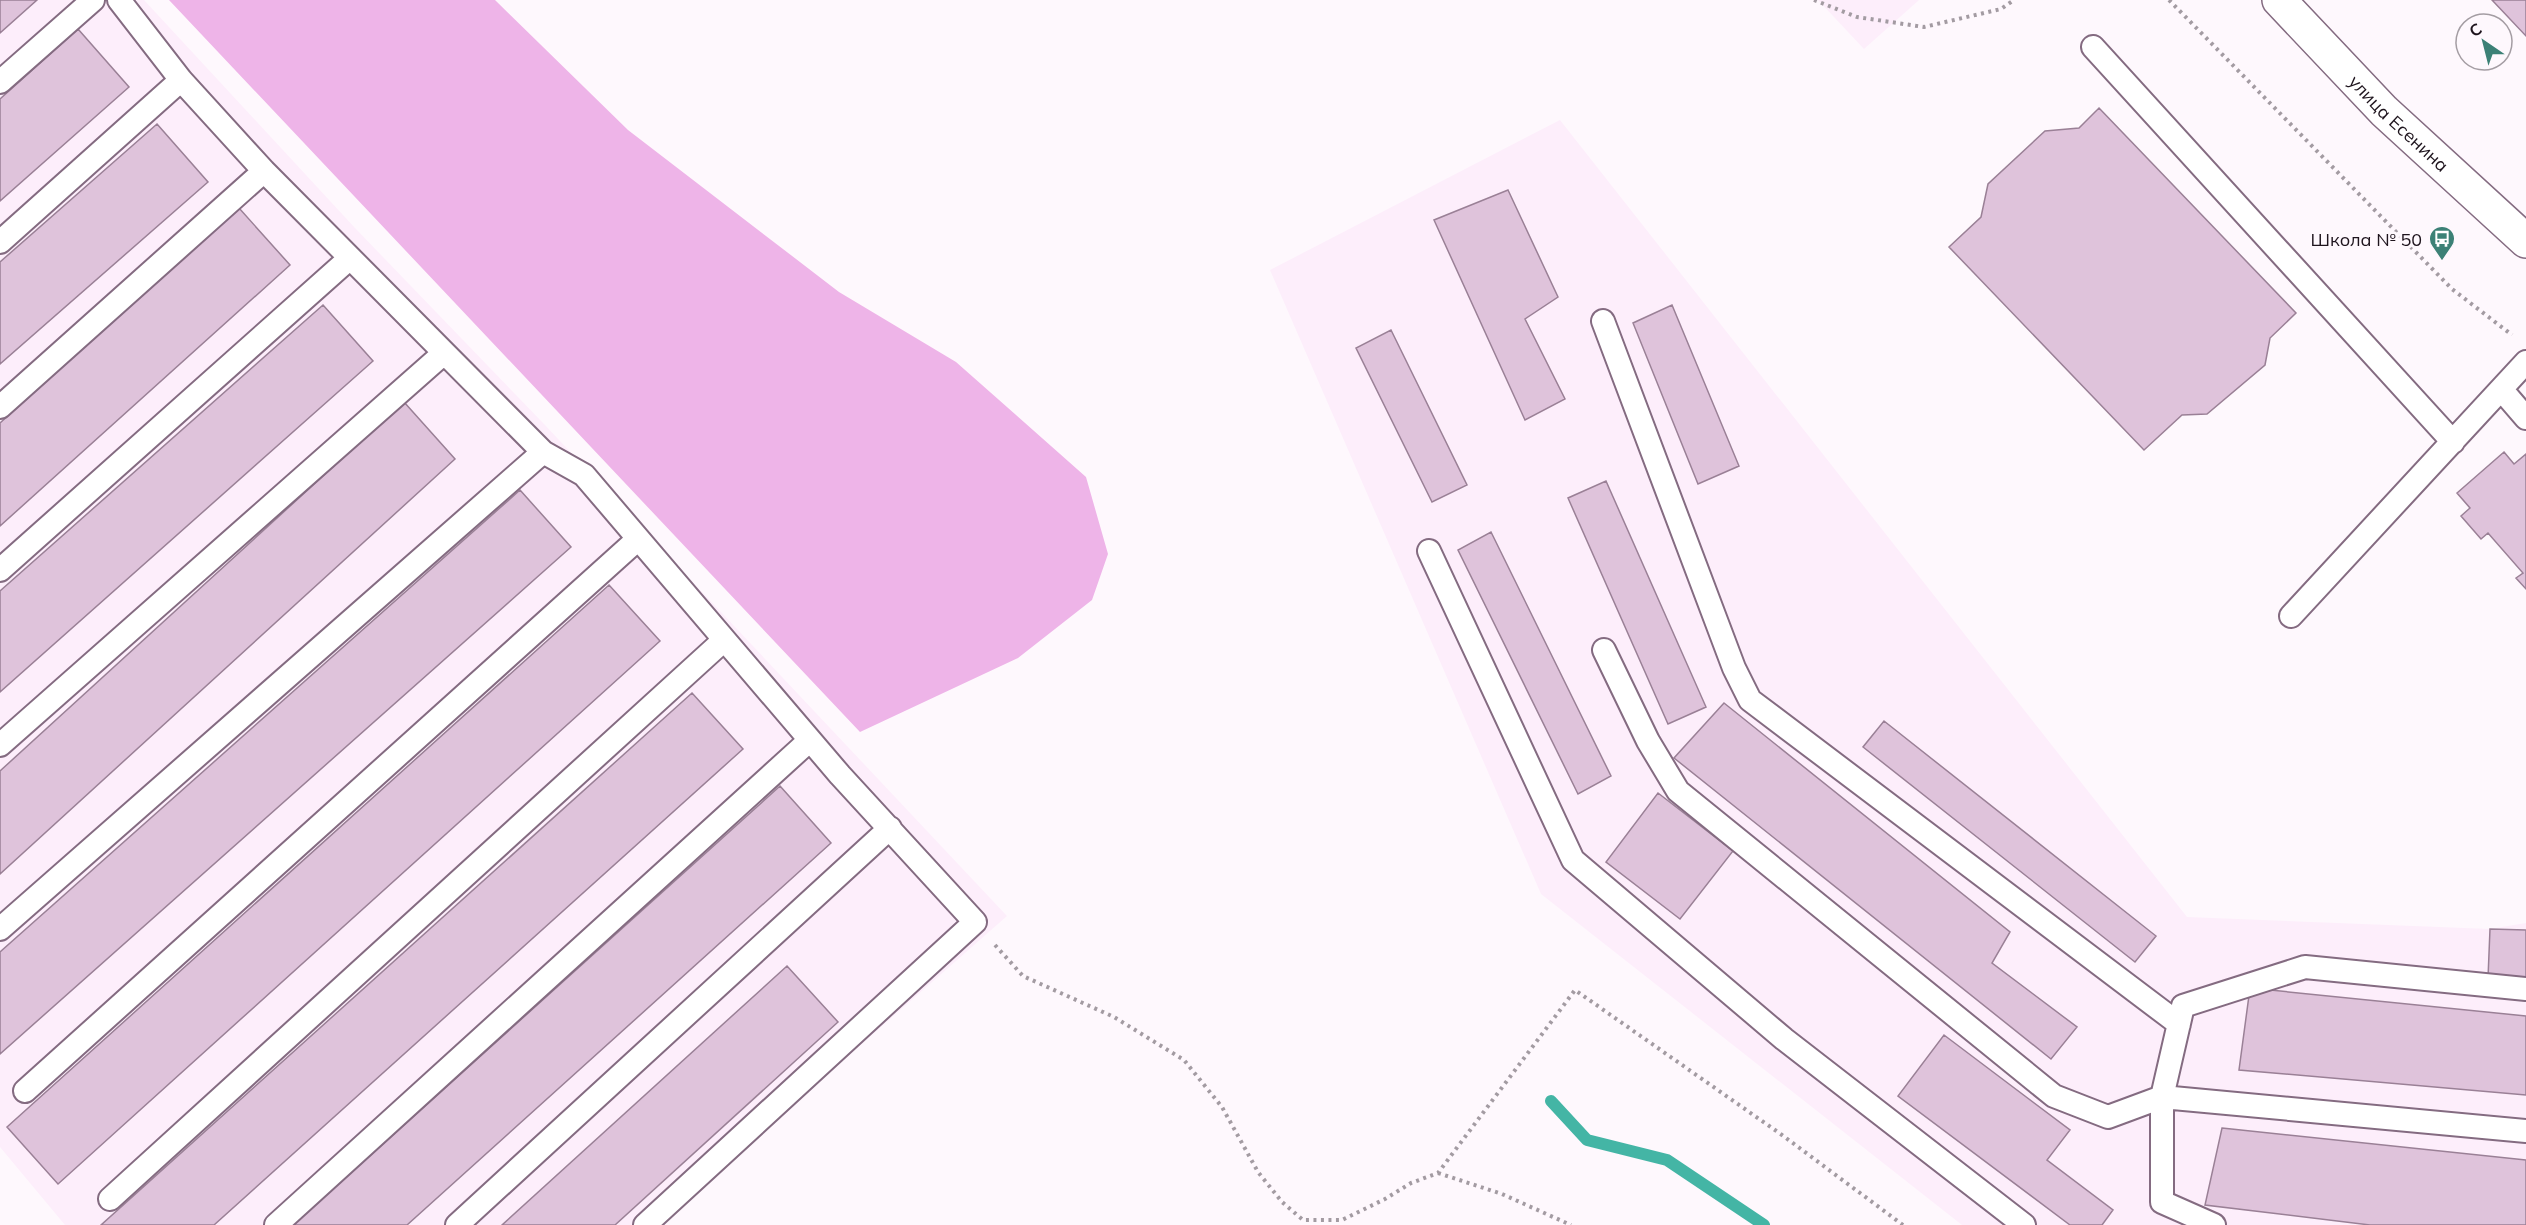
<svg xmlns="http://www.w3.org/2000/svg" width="2526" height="1225" viewBox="0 0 2526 1225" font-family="Mulish,sans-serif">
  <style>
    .built { fill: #fdeefb }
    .green { fill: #eeb4e8 }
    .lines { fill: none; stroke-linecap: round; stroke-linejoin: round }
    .stream { stroke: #44b5a5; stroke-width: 12 }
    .building { fill: #dfc3db; stroke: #9a8096; stroke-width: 1.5 }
    .service-casing { stroke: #846b81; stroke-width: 26 }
    .minor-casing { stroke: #846b81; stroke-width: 36 }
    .path { stroke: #a39ba2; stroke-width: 4; stroke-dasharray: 3 4.5; stroke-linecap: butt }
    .service { stroke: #fff; stroke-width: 22 }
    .minor { stroke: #fff; stroke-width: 33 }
    .labels { text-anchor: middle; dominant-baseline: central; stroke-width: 6; stroke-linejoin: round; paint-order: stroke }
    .street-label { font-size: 18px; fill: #1e141d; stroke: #fef8fd }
    .poi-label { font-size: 18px; fill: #1e141d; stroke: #fef8fd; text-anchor: end }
  </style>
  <rect width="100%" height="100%" fill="#fef8fd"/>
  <path class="built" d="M0,0H144L355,228L544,424L1007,916L656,1225H65L0,1147Z
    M1818,0H1919L1864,49Z
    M1560,120L2187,917L2490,929L2526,923V1225H1962L1541,894L1270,270Z"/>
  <path class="green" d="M169,0H495L628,130L839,292L956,362L1086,477L1108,554L1092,600L1018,658L860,732Z"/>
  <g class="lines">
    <path class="stream" d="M1551,1101L1587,1140L1667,1160L1764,1225"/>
  </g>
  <path class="building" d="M0,0H37L0,33Z
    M2492,0H2526V36Z
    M78,29L129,87L0,201V99Z
    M2099,108L2296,313L2270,338L2265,365L2207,414L2182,415L2144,450L1949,247L1981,217L1988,184L2045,131L2079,128Z
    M157,124L208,182L0,364V262Z
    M1508,190L1558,297L1525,319L1565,399L1525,420L1434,220Z
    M239,208L290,265L0,526V423Z
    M323,305L373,361L0,692V591Z
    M1672,305L1739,466L1698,484L1633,323Z
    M1391,330L1467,485L1432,502L1356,348Z
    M404,402L455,459L0,874V771Z
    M2504,452L2514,464L2526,454V589L2516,578L2523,573L2488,533L2481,539L2461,516L2470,508L2457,493Z
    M1606,481L1706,707L1668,724L1568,498Z
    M520,490L571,547L0,1054V952Z
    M1491,532L1611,776L1578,794L1458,550Z
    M609,585L660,641L58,1184L7,1127Z
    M692,693L743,749L214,1225H101Z
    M1724,703L2010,932L1992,963L2077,1027L2051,1059L1674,758Z
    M1884,721L2156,936L2135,962L1863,747Z
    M780,786L831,843L407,1225H293Z
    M1658,793L1733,851L1680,919L1606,862Z
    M2490,929L2526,930V980L2488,978Z
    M787,966L838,1022L615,1225H502Z
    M2250,988L2526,1016V1095L2239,1070Z
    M1944,1035L2070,1130L2047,1160L2113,1210L2102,1225H2070L1898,1096Z
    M2222,1128L2526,1160V1225H2370L2205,1205Z"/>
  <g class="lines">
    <defs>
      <path id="service" d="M119,0L181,80L264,171L543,452L584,475L840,775L975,922L645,1225
        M2093,47L2453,442
        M0,82L93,0
        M0,242L181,80
        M1603,321L1734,668L1750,700L2179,1024
        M2501,389L2526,418
        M0,407L264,171
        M1429,551L1573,860L1784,1039L2024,1225
        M0,570L350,258
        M2291,616L2526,362
        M1604,650L1648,741L1678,791L2054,1096L2108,1117L2162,1097L2526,1131
        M0,745L444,353
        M0,929L543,452
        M25,1091L638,539
        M110,1199L724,640
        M276,1225L810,740
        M457,1225L890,828
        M2214,1225L2162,1202V1097L2183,1006L2305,967L2526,989"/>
      <g id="minor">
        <path id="s1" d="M2279,0L2384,111L2526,241"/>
      </g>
    </defs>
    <use href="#service" class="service-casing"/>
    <use href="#minor" class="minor-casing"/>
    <path class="path" d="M1814,0L1857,17L1924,27L2001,9L2014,0
      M2169,0L2452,289L2512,335
      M995,945L1023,976L1114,1017L1184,1060L1222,1107L1258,1172L1282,1202L1303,1220H1342L1385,1199L1411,1183L1438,1173L1575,990L1782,1135L1903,1225
      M1438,1173L1502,1194L1571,1225"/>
    <use href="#service" class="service"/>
    <use href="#minor" class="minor"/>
  </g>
  <defs>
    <symbol id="bus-pin" viewBox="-11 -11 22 30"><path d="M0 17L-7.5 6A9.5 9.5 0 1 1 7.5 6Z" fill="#3c8176" stroke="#fef8fd"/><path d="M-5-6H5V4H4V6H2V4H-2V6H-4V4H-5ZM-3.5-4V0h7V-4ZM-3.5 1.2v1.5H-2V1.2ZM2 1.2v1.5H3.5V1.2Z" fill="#fff"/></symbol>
  </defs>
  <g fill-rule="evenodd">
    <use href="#bus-pin" x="2427" y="224" width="30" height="40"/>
  </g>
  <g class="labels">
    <g class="street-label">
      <text stroke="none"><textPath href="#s1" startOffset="172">улица Есенина</textPath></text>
    </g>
    <g class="poi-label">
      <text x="2422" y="239">Школа № 50</text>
    </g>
  </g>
  <g transform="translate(2484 42) rotate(325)"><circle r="28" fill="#fef8fd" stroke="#a49da3" stroke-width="1.5"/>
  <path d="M0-4.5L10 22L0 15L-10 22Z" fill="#3c8176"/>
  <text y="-9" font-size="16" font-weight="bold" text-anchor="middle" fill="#1e141d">С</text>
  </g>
</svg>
